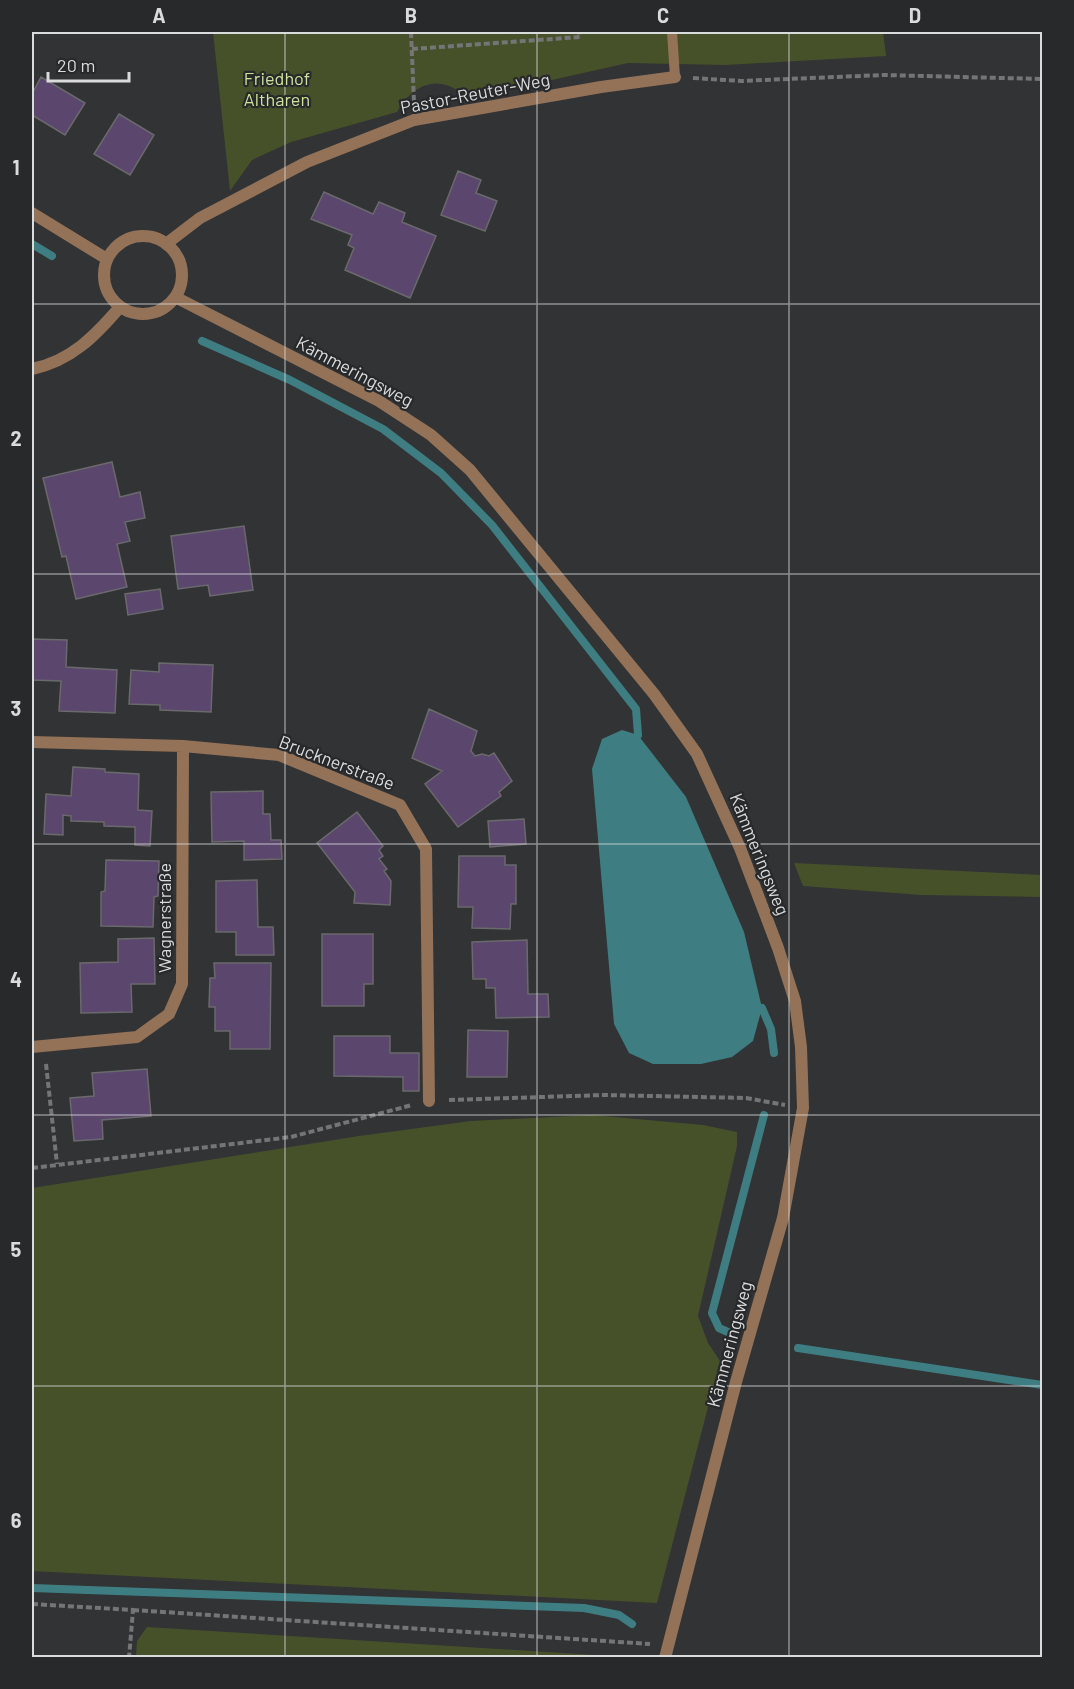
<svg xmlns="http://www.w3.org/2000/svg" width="1074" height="1689" viewBox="0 0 1074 1689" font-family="Barlow,sans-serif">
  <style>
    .green { fill: #475129 }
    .water { fill: #3e7e82 }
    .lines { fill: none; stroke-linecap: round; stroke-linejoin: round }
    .stream { stroke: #3e7e82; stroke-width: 8 }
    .building { fill: #5b476d; stroke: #6a696c; stroke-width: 1.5 }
    .path { stroke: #737576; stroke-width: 4; stroke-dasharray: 6 3; stroke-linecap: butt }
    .service { stroke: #937258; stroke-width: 10 }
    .minor { stroke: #937258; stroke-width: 12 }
    .grid { fill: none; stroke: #dadbdc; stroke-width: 1.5; stroke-opacity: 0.55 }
    .labels { text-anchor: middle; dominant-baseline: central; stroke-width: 4.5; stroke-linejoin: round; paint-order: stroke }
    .park-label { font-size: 18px; fill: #cee29a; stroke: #27292b }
    .street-label { font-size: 18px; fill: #dadbdc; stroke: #27292b }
    .neatline { fill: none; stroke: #dadbdc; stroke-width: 2 }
    .grid-label { font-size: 20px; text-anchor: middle; font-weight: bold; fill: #dadbdc }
  </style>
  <rect width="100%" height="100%" fill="#313335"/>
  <path class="green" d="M213,32H883L886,56L726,65L628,63L467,99C442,72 413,83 397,112L291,142L252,160L230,191Z
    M794,863L1042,875V897L921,895L803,886Z
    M592,1115L703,1125L737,1132V1146L698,1316L708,1343L720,1361L657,1603L32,1571V1188L359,1136L471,1121Z
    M147,1627L612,1656L136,1657L137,1641Z"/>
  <path class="water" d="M622,730L638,735L686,797L744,932L762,1008L753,1041L732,1057L701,1064H653L629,1053L614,1024L592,769L602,739Z"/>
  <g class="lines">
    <path class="stream" d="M32,244L52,256
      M202,341L290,380L383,429L441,473L492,525L636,709L638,735
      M762,1008L771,1029L774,1053
      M730,1333L719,1328L712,1313L764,1115
      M798,1348L1042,1385
      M32,1588L584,1608L619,1615L632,1624"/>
  </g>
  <path class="building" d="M41,77L85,103L65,135L32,115V94Z
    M119,114L154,135L130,175L94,154Z
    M458,171L481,180L476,193L497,201L485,231L441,215Z
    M324,192L373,214L379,202L405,213L402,222L436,236L410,298L345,270L354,248L348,245L352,235L311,219Z
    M112,462L120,497L140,492L145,518L125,522L130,541L117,544L127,587L76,599L66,556L62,557L43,478Z
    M244,526L253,590L210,596L208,585L178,589L171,536Z
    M160,589L163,609L128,615L125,594Z
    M32,639L67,640L66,667L117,670L115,713L59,711L61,681L32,680Z
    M159,663L213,665L211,712L160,710V705L129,704L131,670L159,672Z
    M429,709L477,731L471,751L475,756L482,754L489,756L494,753L512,781L499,792L501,796L458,827L425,784L442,771L412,758Z
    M73,767L105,769V772L139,774L138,810L152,811L150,846L135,845V827L104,826V822L71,821V816L63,815V835L44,834L46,794L71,796Z
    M263,791V814H270L271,840H281L282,859L244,860V841L212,842L211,792Z
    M357,812L383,846L379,850L383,856L379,859L387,869L384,871L391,881L390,905L354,903L355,892L317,843Z
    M524,819L526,844L490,847L488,821Z
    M459,856H505V865H516V904H511L510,929L472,928L473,907H458Z
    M106,860L159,861L158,896L154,897L153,927L101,926V892L105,891Z
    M257,880L258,927H273L274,955H236V932H216V881Z
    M322,934H373V984H364V1006H322Z
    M154,938L155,984H131L132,1012L81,1013L80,963L118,962V939Z
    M527,940L528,994H548L549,1017L496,1018L495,988H486V979H473L472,942Z
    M214,963H271L270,1049H230V1031H215V1007H209L210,978H215Z
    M468,1030L508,1031L507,1077H467Z
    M334,1036H390V1053H419V1091H403V1077L334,1076Z
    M147,1069L151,1116L102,1120L103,1139L74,1141L70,1098L94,1096L92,1073Z"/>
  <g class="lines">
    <path class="path" d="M411,32L414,102
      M412,49L580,37L579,32
      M693,78L741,81L883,75L1042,79
      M46,1064L57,1164
      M449,1100L604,1095L746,1098L785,1105
      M32,1168L291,1137L412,1105
      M32,1604L133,1610L129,1658
      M133,1610L650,1644"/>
    <path class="service" d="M672,32L675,77"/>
    <path class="minor" d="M32,213L107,259
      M104 275a39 39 0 1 1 78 0a39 39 0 1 1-78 0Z
      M166,244L200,218L307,162L414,120L601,87L675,77
      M175,297L379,401L431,435L470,470L654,694L697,754L740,848L778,948L795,1001L801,1047L803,1108L783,1218L736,1382L665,1658
      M32,369C71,361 95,336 120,307
      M32,742L183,746L279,755L400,805L426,849L429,1101
      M32,1047L137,1037L169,1014L182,984L183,746"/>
  </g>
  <path class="grid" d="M285,32V1658M537,32V1658M789,32V1658M32,304H1042M32,574H1042M32,844H1042M32,1115H1042M32,1386H1042"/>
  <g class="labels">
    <g class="park-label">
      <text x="277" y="78">Friedhof<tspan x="277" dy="21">Altharen</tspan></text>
    </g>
    <g class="street-label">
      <text transform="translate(475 93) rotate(-11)">Pastor-Reuter-Weg</text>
      <text transform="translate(355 371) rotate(28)">Kämmeringsweg</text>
      <text transform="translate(337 762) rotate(21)">Brucknerstraße</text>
      <text transform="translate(760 854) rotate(68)">Kämmeringsweg</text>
      <text transform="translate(164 918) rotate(-90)">Wagnerstraße</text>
      <text transform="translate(729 1344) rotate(-75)">Kämmeringsweg</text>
    </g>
  </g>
  <rect width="1074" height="1689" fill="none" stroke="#27292b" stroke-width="66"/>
  <path d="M48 72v9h81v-9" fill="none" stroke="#dadbdc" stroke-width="3"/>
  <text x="57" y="72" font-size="18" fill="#dadbdc" stroke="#27292b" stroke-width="4.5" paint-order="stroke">20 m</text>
  <rect x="33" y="33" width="1008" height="1623" class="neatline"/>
  <g class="grid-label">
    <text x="159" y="23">A</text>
    <text x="411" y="23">B</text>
    <text x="663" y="23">C</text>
    <text x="915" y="23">D</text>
    <text x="16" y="175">1</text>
    <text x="16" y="446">2</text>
    <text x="16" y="716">3</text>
    <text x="16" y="987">4</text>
    <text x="16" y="1257">5</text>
    <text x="16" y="1528">6</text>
  </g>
</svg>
